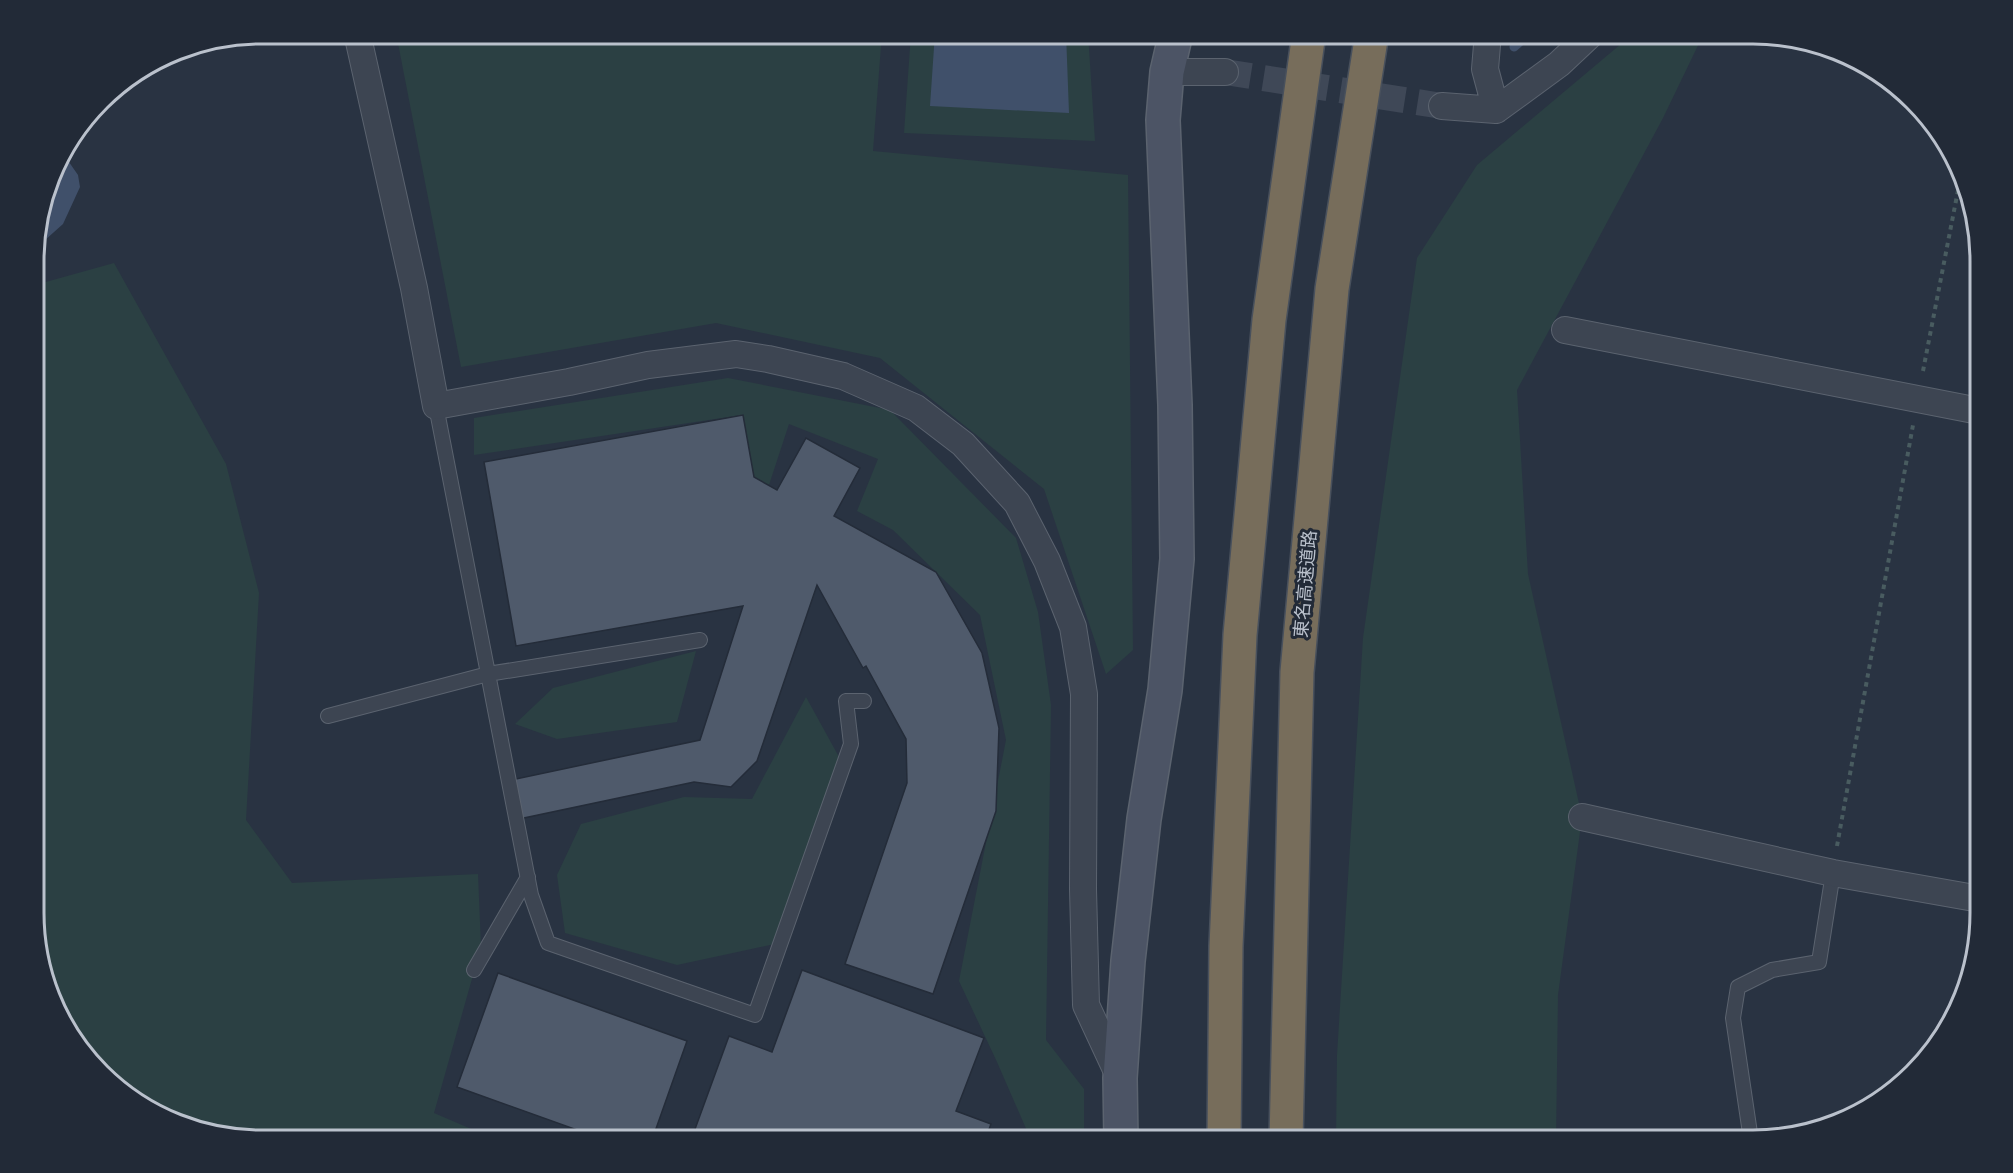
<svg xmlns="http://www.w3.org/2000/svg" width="2013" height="1173" viewBox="0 0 2013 1173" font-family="'PT Sans','Noto Sans JP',sans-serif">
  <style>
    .green { fill: #2b4043 }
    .water { fill: #40506a }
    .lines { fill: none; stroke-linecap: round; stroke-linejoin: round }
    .stream { stroke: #40506a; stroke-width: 9 }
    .building { fill: #4f5a6b; stroke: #242c39; stroke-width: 1.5 }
    .street-tunnel { stroke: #3f4857; stroke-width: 26; stroke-dasharray: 26 13; stroke-linecap: butt }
    .lane-casing { stroke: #5b636f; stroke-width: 16 }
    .street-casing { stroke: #5b636f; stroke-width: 28 }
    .secondary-casing { stroke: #5b636f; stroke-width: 36 }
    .highway-casing { stroke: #48505c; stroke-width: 36 }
    .path { stroke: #495c60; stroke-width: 4; stroke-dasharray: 4.5 4.5; stroke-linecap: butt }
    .lane { stroke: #3d4552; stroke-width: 14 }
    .street { stroke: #3d4552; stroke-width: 26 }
    .secondary { stroke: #4c5465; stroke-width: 33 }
    .highway { stroke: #776d5b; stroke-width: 33 }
    .labels { text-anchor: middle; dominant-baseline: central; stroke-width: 6; stroke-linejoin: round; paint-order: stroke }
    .street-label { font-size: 18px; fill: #bac1cc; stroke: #222a37 }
    .rim { fill: none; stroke: #bac1cc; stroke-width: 3 }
  </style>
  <rect width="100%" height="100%" fill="#293342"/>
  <path class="green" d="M396,33H882L873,151L1128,175L1133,650L1106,674L1044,489L880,358L716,323L461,367Z
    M911,33H1088L1095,141L904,133Z
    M1634,33H1704L1663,118L1517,390L1528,574L1582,817L1558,995L1556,1140H1336L1337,1055L1363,638L1417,258L1477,165Z
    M114,263L226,464L259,593L246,820L292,883L478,874L481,947L434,1113L497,1140H260L201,1132L147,1109L71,1039L35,942V285Z
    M728,378L890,410L1016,538L1038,612L1051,705L1046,1040L1084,1089V1140H1031L997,1062L959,981L1006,740L980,615L893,530L857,511L878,459L789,424L769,485L754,477L742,415L474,455V418Z
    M696,651L677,722L557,739L515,724L553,688Z
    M806,697L839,757L779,943L677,965L565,933L557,875L581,824L684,797L752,799Z"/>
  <path class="water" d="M935,33H1066L1069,113L930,106Z
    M62,152L78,175L80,187L63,224L35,249V231L57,160Z"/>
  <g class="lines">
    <path class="stream" d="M1514,47L1530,33"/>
  </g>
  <path class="building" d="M743,415L754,477L777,490L806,438L860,468L834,516L936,572L982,653L999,728L996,811L933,994L845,964L907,783L906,739L866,666L863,668L817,585L757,761L731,787L694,782L519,819L511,780L700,740L743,606L516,646L484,462Z
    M802,970L984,1038L956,1111L991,1124L985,1140H691L729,1036L772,1052Z
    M498,973L687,1041L652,1140H605L457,1087Z"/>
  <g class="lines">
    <path class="street-tunnel" d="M1225,72L1442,106"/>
    <defs>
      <path id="lane" d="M436,406L531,895L548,943L755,1015L851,744L846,701H864
        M328,716L488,674L700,640
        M474,970L528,877
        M1751,1140L1733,1018L1738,987L1772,970L1819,962L1833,873"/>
      <path id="street" d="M357,33L414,288L436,406L569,382L648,365L736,354L768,359L843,376L916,408L963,444L1017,503L1047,561L1073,627L1084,694L1083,889L1086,1005L1120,1078
        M1488,33L1485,69L1496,110
        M1167,72H1225
        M1442,106L1496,110L1559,64L1592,33
        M1565,330L1979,411
        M1582,817L1833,873L1980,899"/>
      <path id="secondary" d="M1121,1140L1120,1078L1128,961L1144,819L1165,690L1177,559L1175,405L1163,120L1167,72L1176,33"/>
      <path id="highway" d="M1224,1140L1226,946L1240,635L1269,320L1309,33
        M1286,1140L1297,672L1332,289L1372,33"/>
    </defs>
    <use href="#lane" class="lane-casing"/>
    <use href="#street" class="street-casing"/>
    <use href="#secondary" class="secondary-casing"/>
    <use href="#highway" class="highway-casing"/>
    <path class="path" d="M1923,371L1960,180
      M1837,846L1913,425"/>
    <use href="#lane" class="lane"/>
    <use href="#street" class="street"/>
    <use href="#secondary" class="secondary"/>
    <use href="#highway" class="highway"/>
  </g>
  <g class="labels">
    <g class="street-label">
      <text transform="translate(1305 584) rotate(-85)">東名高速道路</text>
    </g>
  </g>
  <path d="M0 0H2013V1173H0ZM261 44H1753A217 217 0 0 1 1970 261V913A217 217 0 0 1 1753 1130H261A217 217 0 0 1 44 913V261A217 217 0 0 1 261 44Z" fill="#222a37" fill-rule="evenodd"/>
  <path class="rim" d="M261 44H1753A217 217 0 0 1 1970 261V913A217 217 0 0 1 1753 1130H261A217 217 0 0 1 44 913V261A217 217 0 0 1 261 44Z"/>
</svg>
